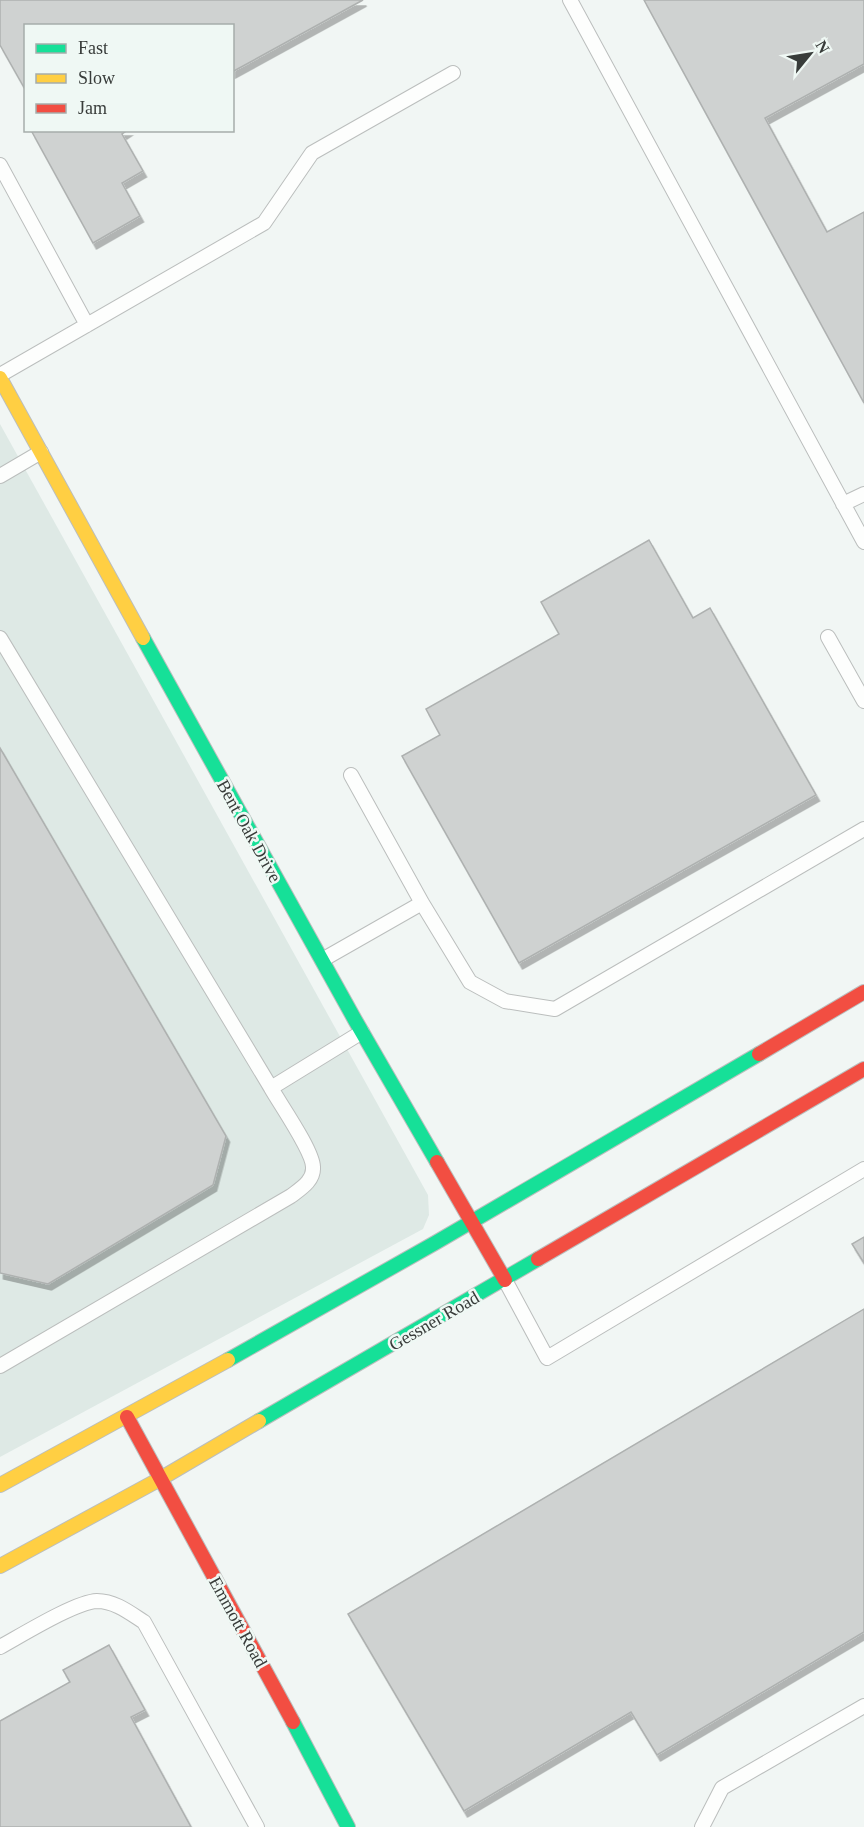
<svg xmlns="http://www.w3.org/2000/svg" width="864" height="1827" viewBox="0 0 864 1827" font-family="Georgia,serif">
  <style>
    .built { fill: #dee9e5 }
    .building { fill: #cfd2d1; stroke: #aeb1b0; stroke-width: 1.5; filter: url(#shadow) }
    .lines { fill: none; stroke-linecap: round; stroke-linejoin: round }
    .lane-casing { stroke: #bbbebd; stroke-width: 16 }
    .fast-casing { stroke: #bbbebd; stroke-width: 16 }
    .slow-casing { stroke: #bbbebd; stroke-width: 16 }
    .jam-casing { stroke: #bbbebd; stroke-width: 16 }
    .lane { stroke: #fdfefd; stroke-width: 14 }
    .fast { stroke: #16e098; stroke-width: 14 }
    .slow { stroke: #ffcf43; stroke-width: 14 }
    .jam { stroke: #f24e42; stroke-width: 14 }
    .labels { text-anchor: middle; dominant-baseline: central; stroke-width: 5; stroke-linejoin: round; paint-order: stroke }
    .street-label { font-size: 18px; fill: #383c3a; stroke: #eff8f4 }
  </style>
  <defs>
    <filter id="shadow"><feDropShadow dx="3.5" dy="6" stdDeviation="0" flood-color="#0004"/></filter>
  </defs>
  <rect width="100%" height="100%" fill="#f1f6f4"/>
  <path class="built" d="M0,424L428,1195L429,1215L423,1229L0,1457Z"/>
  <path class="building" d="M0,0H363L232,72V26H26V91L0,45Z
    M644,0H864V64L765,118L827,232L864,212V403Z
    M35,130H128L122,134L143,171L122,183L140,216L93,243L32,132Z
    M649,540L693,618L710,608L816,795L519,963L402,756L440,735L426,709L559,634L541,602Z
    M0,748L226,1136L213,1185L48,1284L0,1273Z
    M864,1237V1263L852,1244Z
    M864,1309V1632L657,1755L631,1712L464,1811L348,1614Z
    M109,1645L145,1710L131,1717L191,1827H0V1721L70,1682L63,1670Z"/>
  <g class="lines">
    <defs>
      <path id="lane" d="M570,0L864,542
        M0,165L87,325
        M0,375L264,223L312,153L453,73
        M0,476L41,452
        M843,504L864,494
        M828,637L864,701
        M0,638L271,1088
        M351,775L422,903L470,982L505,1001L555,1009L864,829
        M322,960L422,903
        M505,1280L547,1358L864,1169
        M0,1366L291,1196C300,1189 314,1181 313,1167C313,1151 280,1104 271,1088L362,1032
        M0,1647C22,1635 75,1602 97,1601C115,1601 130,1613 144,1622L257,1827
        M702,1827L722,1788L864,1706"/>
      <path id="fast" d="M143,638L355,1020L437,1162
        M228,1360L435,1243L759,1054
        M259,1421L538,1259
        M293,1722L348,1827"/>
      <path id="slow" d="M0,378L143,638
        M0,1485L228,1360
        M0,1566L160,1479L259,1421"/>
      <path id="jam" d="M759,1054L864,992
        M437,1162L505,1280
        M538,1259L864,1069
        M127,1417L293,1722"/>
    </defs>
    <use href="#lane" class="lane-casing"/>
    <use href="#fast" class="fast-casing"/>
    <use href="#slow" class="slow-casing"/>
    <use href="#jam" class="jam-casing"/>
    <use href="#lane" class="lane"/>
    <use href="#fast" class="fast"/>
    <use href="#slow" class="slow"/>
    <use href="#jam" class="jam"/>
  </g>
  <g class="labels">
    <g class="street-label">
      <text transform="translate(249 831) rotate(61)">Bent Oak Drive</text>
      <text transform="translate(434 1321) rotate(-30)">Gessner Road</text>
      <text transform="translate(238 1622) rotate(61)">Emmott Road</text>
    </g>
  </g>
  <rect x="24" y="24" width="210" height="108" fill="#eff8f4" stroke="#a6adaa" stroke-width="1.5"/>
  <rect x="36" y="44" width="30" height="9" fill="#16e098" stroke="#a6adaa" stroke-width="1.5"/>
  <text x="78" y="54" font-size="18" fill="#383c3a">Fast</text>
  <rect x="36" y="74" width="30" height="9" fill="#ffcf43" stroke="#a6adaa" stroke-width="1.5"/>
  <text x="78" y="84" font-size="18" fill="#383c3a">Slow</text>
  <rect x="36" y="104" width="30" height="9" fill="#f24e42" stroke="#a6adaa" stroke-width="1.5"/>
  <text x="78" y="114" font-size="18" fill="#383c3a">Jam</text>
  <g transform="translate(810 54) rotate(60)" stroke="#eff8f4" stroke-width="4.5" paint-order="stroke">
  <path d="M0-4.5L10 22L0 15L-10 22Z" fill="#383c3a"/>
  <text y="-9" font-size="16" font-weight="bold" text-anchor="middle" fill="#383c3a">N</text>
  </g>
</svg>
